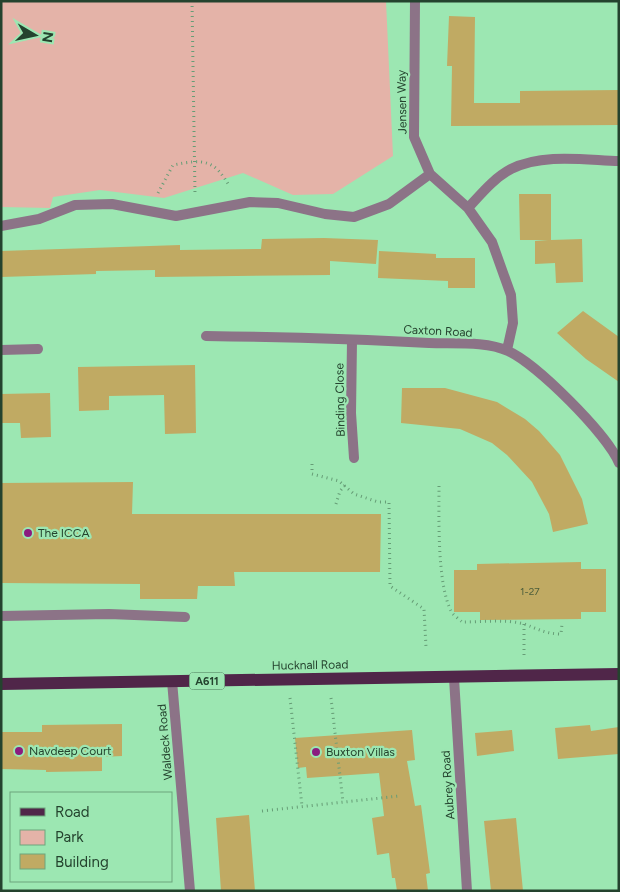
<svg xmlns="http://www.w3.org/2000/svg" width="620" height="892" viewBox="0 0 620 892" font-family="Figtree,sans-serif">
  <style>
    .green { fill: #e4b3a8 }
    .building { fill: #c0aa63 }
    .lines { fill: none; stroke-linecap: round; stroke-linejoin: round }
    .path { stroke: #669d76; stroke-width: 3; stroke-dasharray: 1 4; stroke-linecap: butt }
    .lane { stroke: #8c7387; stroke-width: 10 }
    .street { stroke: #8c7387; stroke-width: 10 }
    .primary { stroke: #502649; stroke-width: 12 }
    .poi-dot { fill: #8b1c7f; stroke: #9ce7b2; stroke-width: 2 }
    .labels { text-anchor: middle; dominant-baseline: central; stroke-width: 4.5; stroke-linejoin: round; paint-order: stroke }
    .number-label { font-size: 10px; fill: #4b5d3b }
    .shield { fill: #9ce7b2; stroke: #487456; stroke-width: 1 }
    .shield-label { font-size: 11px; font-weight: bold; fill: #24432e }
    .street-label { font-size: 12px; fill: #24432e; stroke: #9ce7b2 }
    .poi-label { font-size: 12px; fill: #24432e; stroke: #9ce7b2; text-anchor: start }
  </style>
  <rect width="100%" height="100%" fill="#9ce7b2"/>
  <path class="green" d="M1,1H386L393,156L333,194L293,195L243,173L164,198L100,190L53,197L50,208L1,207Z"/>
  <path class="building" d="M449,16L475,17L474,103H520V91L619,90V125L451,126L452,66H447Z
    M519,194H551V240L582,239L583,282L556,283L555,263L535,264V241L548,240H520Z
    M324,238L378,240L376,264L330,261V275L155,277V270L96,271V274L1,277V251L180,245V250L261,249L262,239Z
    M379,251L436,254V258H475V288H448V281L378,278Z
    M583,311L619,337V382L586,359L557,333Z
    M195,365L196,433L165,434L164,395L109,396V410L79,411L78,367Z
    M402,388H445L497,402L525,419L539,431L560,455L582,499L588,524L553,532L549,514L532,482L507,455L492,443L460,429L401,423Z
    M50,393L51,437L21,438L20,423H1V394Z
    M133,482L132,514H381L380,572H234L235,586H198L197,599H140V584L1,583V483Z
    M581,562V569H606V612H581V619L480,620V612H454V570H477V564Z
    M122,724V756L102,757V771L46,772V770L1,769V732H42V725Z
    M590,725L591,731L619,727V754L558,759L555,728Z
    M412,730L415,760L407,761L415,806L421,805L430,873L426,874L428,891H397L395,878H392L389,853L377,855L372,818L384,816L379,773L307,778L306,767L298,768L295,738Z
    M512,730L514,751L477,756L475,733Z
    M249,815L255,891H221L216,818Z
    M516,818L523,891H491L484,821Z"/>
  <g class="lines">
    <path class="path" d="M192,1L195,194
      M158,193L173,165C204,159 214,159 230,187
      M312,464V474L339,481L354,494L378,502H389L390,586L424,609L426,647
      M439,486C439,518 437,583 451,611C453,615 459,619 462,622C482,622 506,619 524,624C538,629 546,634 561,634L562,624
      M336,504L340,491L345,485
      M524,655V624
      M290,698L302,806
      M331,698L343,802
      M262,811L399,796"/>
    <path class="lane" d="M352,341L351,413L354,458
      M1,616L109,614L185,617"/>
    <path class="street" d="M415,1L414,137L430,174L468,208L492,242L511,295L513,323L507,350
      M468,208C481,194 494,178 511,169C543,153 585,160 619,161
      M1,226L39,219L75,205L112,204L176,216L250,202L278,203L325,214L354,217L389,204L430,174
      M206,336C281,337 355,339 429,343C454,344 486,341 508,351C536,363 608,435 619,463
      M1,350L38,349
      M454,678L467,891
      M172,681L190,891"/>
    <path class="primary" d="M1,684L619,674"/>
  </g>
  <g class="poi-dot">
    <circle cx="28" cy="533" r="5"/>
    <circle cx="19" cy="751" r="5"/>
    <circle cx="316" cy="752" r="5"/>
  </g>
  <g class="labels">
    <g class="number-label">
      <text x="530" y="591">1-27</text>
    </g>
    <rect class="shield" x="189.5" y="672.5" width="35" height="17" rx="4"/>
    <g class="shield-label">
      <text x="207" y="681">A611</text>
    </g>
    <g class="street-label">
      <text transform="translate(402 102) rotate(-91)">Jensen Way</text>
      <text transform="translate(438 331) rotate(3)">Caxton Road</text>
      <text transform="translate(340 400) rotate(-91)">Binding Close</text>
      <text transform="translate(310 665) rotate(-1)">Hucknall Road</text>
      <text transform="translate(165 742) rotate(-95)">Waldeck Road</text>
      <text transform="translate(448 785) rotate(-94)">Aubrey Road</text>
    </g>
    <g class="poi-label">
      <text x="38" y="533">The ICCA</text>
      <text x="29" y="751">Navdeep Court</text>
      <text x="326" y="752">Buxton Villas</text>
    </g>
  </g>
  <rect width="620" height="892" fill="none" stroke="#24432e" stroke-width="5"/>
  <rect x="10" y="792" width="162" height="90" fill="#9ce7b2" stroke="#6ca57d"/>
  <rect x="20" y="808" width="25" height="8" fill="#502649" stroke="#6ca57d"/>
  <text x="55" y="817" font-size="15" fill="#24432e">Road</text>
  <rect x="20" y="830" width="25" height="15" fill="#e4b3a8" stroke="#6ca57d"/>
  <text x="55" y="842" font-size="15" fill="#24432e">Park</text>
  <rect x="20" y="854" width="25" height="15" fill="#c0aa63" stroke="#6ca57d"/>
  <text x="55" y="867" font-size="15" fill="#24432e">Building</text>
  <g transform="translate(35 35) rotate(99)" stroke="#9ce7b2" stroke-width="4" paint-order="stroke">
  <path d="M0-4L9 19L0 12L-9 19Z" fill="#24432e"/>
  <text y="-8" font-size="14" font-weight="bold" text-anchor="middle" fill="#24432e">N</text>
  </g>
</svg>
